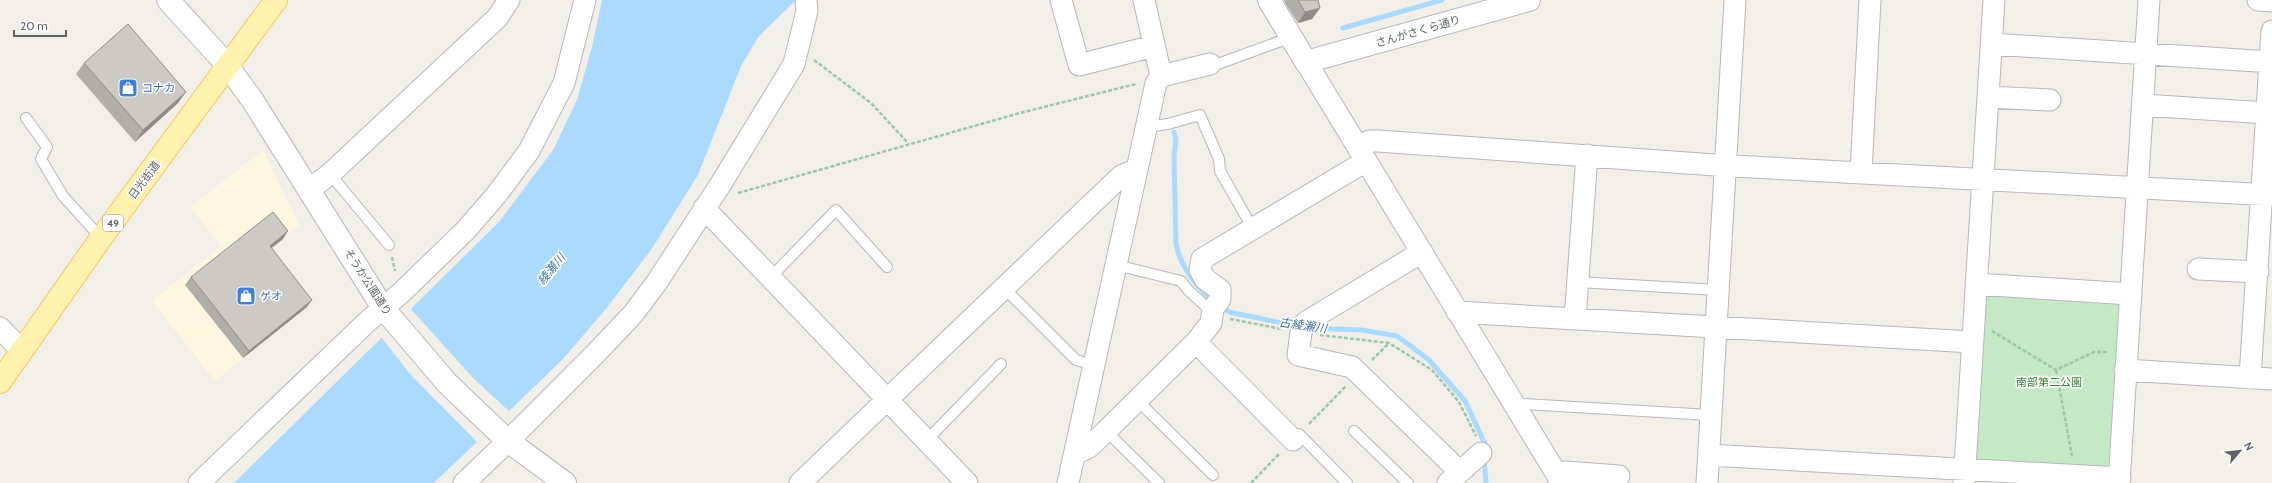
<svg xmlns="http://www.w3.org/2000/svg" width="2272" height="483" viewBox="0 0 2272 483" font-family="Cabin,'Noto Sans JP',sans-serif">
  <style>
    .commercial { fill: #fef7e0 }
    .green { fill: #c5e8c5 }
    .water { fill: #aadaff }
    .pier { fill: #f1efe8 }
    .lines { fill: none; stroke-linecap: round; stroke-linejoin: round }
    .stream { stroke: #aadaff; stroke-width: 5 }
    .service-casing { stroke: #b5b8bc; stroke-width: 12 }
    .minor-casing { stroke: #b5b8bc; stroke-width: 23 }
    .tertiary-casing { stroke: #b5b8bc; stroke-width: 24 }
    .secondary-casing { stroke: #b6babf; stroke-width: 24 }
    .primary-casing { stroke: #f2c960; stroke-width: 24 }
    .path { stroke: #9cc7a9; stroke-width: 2.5; stroke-dasharray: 4 2; stroke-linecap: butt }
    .service { stroke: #fff; stroke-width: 10 }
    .minor { stroke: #fff; stroke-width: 21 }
    .tertiary { stroke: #fff; stroke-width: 22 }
    .secondary { stroke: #fff; stroke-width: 22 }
    .primary { stroke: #fff2af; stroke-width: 22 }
    .wall { fill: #afaea9 }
    .shaded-wall { fill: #8f8d8a }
    .building { fill: #cccac5; stroke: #8f8d8a }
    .labels { text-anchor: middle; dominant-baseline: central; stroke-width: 3; stroke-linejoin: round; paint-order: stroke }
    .shield { fill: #fff; stroke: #8f9295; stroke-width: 1 }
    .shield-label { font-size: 10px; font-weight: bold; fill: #5f6368 }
    .street-label { font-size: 11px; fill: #5f6368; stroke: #fff }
    .shop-label { font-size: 11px; fill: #366cbe; stroke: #fff; text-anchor: start }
    .park-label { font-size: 11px; fill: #348238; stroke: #fff }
    .water-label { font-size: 12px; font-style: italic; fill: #4174aa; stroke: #fff }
  </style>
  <rect width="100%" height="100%" fill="#f1efe8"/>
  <path class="commercial" d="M263,150L299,225L264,254L307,307L215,381L152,301L221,246L190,207Z"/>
  <path class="green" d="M1993,291L2124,301L2113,471L1971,465L1985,295Z"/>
  <path class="water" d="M602,0H796L759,36L741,66L698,175L651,250L605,310L562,360L434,483H234L499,222L553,150L577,100L592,47Z"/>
  <path class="pier" d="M410,308L474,379L510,412L478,443L410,374L381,337Z"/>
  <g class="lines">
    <path class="stream" d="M1343,28L1442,0
      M1174,132L1176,140L1174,156L1176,244C1180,265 1196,287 1213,300
      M1221,306L1229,312L1297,326
      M1307,328L1362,330L1397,336L1429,360L1465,401L1485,444V450
      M1484,458L1486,483"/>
    <defs>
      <path id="service" d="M1210,64L1215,65L1292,37
        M26,118L47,147L41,159L63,196L101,238
        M1146,127L1168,124L1200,115L1219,159L1220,171L1253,229
        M330,174L389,245
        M1116,265L1181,281L1188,290L1212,312
        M771,277L836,210L887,267
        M1577,282L1718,290
        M1004,288L1076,360L1094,365
        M1137,400L1213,475
        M1516,408L1523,404L1710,415
        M1106,431L1159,483
        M1354,431L1408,483
        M1299,434L1347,483
        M927,440L1001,364"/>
      <path id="minor" d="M1061,0L1079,65L1154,46
        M2258,0L2272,1
        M1992,44L2272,62
        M1306,62L1562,483
        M1161,76L1210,64
        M1988,97L2050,100
        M2143,105L2267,113
        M1358,148L1369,141H1378L1715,165L2272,195
        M1861,172L1870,0
        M310,189L330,174L497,18L509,0
        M704,208L967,483
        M1422,252L1306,322L1301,332L1298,355L1352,367L1459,471
        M2198,269L2258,272
        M1976,284L2131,294
        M1457,312L1972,342
        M1575,319L1587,155
        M0,328L22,351
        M1196,342L1293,440
        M2125,370L2272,379
        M2250,378L2272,31
        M1075,454L1089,447L1106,431L1196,342L1211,323L1213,309L1220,299V290L1205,279L1200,270L1202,259L1366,161
        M1709,455L2120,478
        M1558,477L1565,472L1619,476
        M199,483L368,321L401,293L466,230L497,194L529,151L564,83L585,0
        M464,483L508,441L598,351L633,314L657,282L722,182L794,64L807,11L806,0
        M800,483L1121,176L1137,169
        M1068,483L1156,83L1161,76L1144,0
        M1448,483L1481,453
        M1707,483L1735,0
        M1964,483L1994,0
        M2119,483L2149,0"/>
      <path id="tertiary" d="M1269,0L1306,62L1529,0
        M227,65L253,101L383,308L447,383L473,408L508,441L565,483"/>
      <path id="secondary" d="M168,0L227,65"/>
      <path id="primary" d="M0,382L101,238L276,0"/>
    </defs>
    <use href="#service" class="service-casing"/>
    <use href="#minor" class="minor-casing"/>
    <use href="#tertiary" class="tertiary-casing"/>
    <use href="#secondary" class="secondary-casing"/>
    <use href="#primary" class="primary-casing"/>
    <path class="path" d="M814,60L871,103L909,144
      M738,193L1020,113L1136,84
      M392,257L395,271
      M1230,319L1282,329
      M1992,331L2056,370L2094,352H2109
      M1320,335L1389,343L1432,370L1459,402L1476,436
      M1372,360L1389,343
      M2056,370L2072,456
      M1309,424L1346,386
      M1251,483L1280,453"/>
    <use href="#service" class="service"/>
    <use href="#minor" class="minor"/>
    <use href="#tertiary" class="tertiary"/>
    <use href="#secondary" class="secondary"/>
    <use href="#primary" class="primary"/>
  </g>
  <path class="wall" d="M1284,0H1318L1320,8L1312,19L1298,23L1285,3Z
    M84,63L178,103L135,142L76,74Z
    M283,239L271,248L307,307L243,358L185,285L191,277Z"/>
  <path class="shaded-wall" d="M1320,8L1312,19L1298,23L1305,12Z
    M186,92L178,103L135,142L143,130Z
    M288,231L283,239L264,254L270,246Z
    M312,300L307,307L243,358L249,351Z"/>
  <path class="building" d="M1298,0H1318L1320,8L1305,12Z
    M128,24L186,92L143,130L84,63Z
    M273,212L288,231L270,246L312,300L249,351L191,277Z"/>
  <defs>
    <symbol id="shop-square" viewBox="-11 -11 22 22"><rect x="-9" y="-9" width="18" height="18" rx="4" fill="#3f7fe0" stroke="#fff"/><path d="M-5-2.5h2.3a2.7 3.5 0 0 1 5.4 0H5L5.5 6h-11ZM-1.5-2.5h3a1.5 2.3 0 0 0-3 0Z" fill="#fff"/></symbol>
  </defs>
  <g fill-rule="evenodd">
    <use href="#shop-square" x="117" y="77" width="22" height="22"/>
    <use href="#shop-square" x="235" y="285" width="22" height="22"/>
  </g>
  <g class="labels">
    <rect class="shield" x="103" y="215" width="20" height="16" rx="3"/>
    <g class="shield-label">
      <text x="113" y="223">49</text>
    </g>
    <g class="street-label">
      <text transform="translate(1418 31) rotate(-16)">さんがさくら通り</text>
      <text transform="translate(144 180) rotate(-53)">日光街道</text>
      <text transform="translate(368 282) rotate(57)">そうか公園通り</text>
    </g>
    <g class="shop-label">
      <text x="142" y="88">コナカ</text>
      <text x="260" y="296">ゲオ</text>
    </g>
    <g class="park-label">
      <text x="2049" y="382">南部第二公園</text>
    </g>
    <g class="water-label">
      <text transform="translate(551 269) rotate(-50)">綾瀬川</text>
      <text transform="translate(1303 325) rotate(8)">古綾瀬川</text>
    </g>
  </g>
  <g transform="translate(2240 451) rotate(62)" stroke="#ffffff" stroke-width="3" paint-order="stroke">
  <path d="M0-3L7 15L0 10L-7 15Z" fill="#5f6368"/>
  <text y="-6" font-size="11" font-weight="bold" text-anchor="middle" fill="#5f6368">N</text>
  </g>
  <path d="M14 30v6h52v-6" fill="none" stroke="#5f6368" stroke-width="2"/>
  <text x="20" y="30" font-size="12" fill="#5f6368" stroke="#ffffff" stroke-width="3" paint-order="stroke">20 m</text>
</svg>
